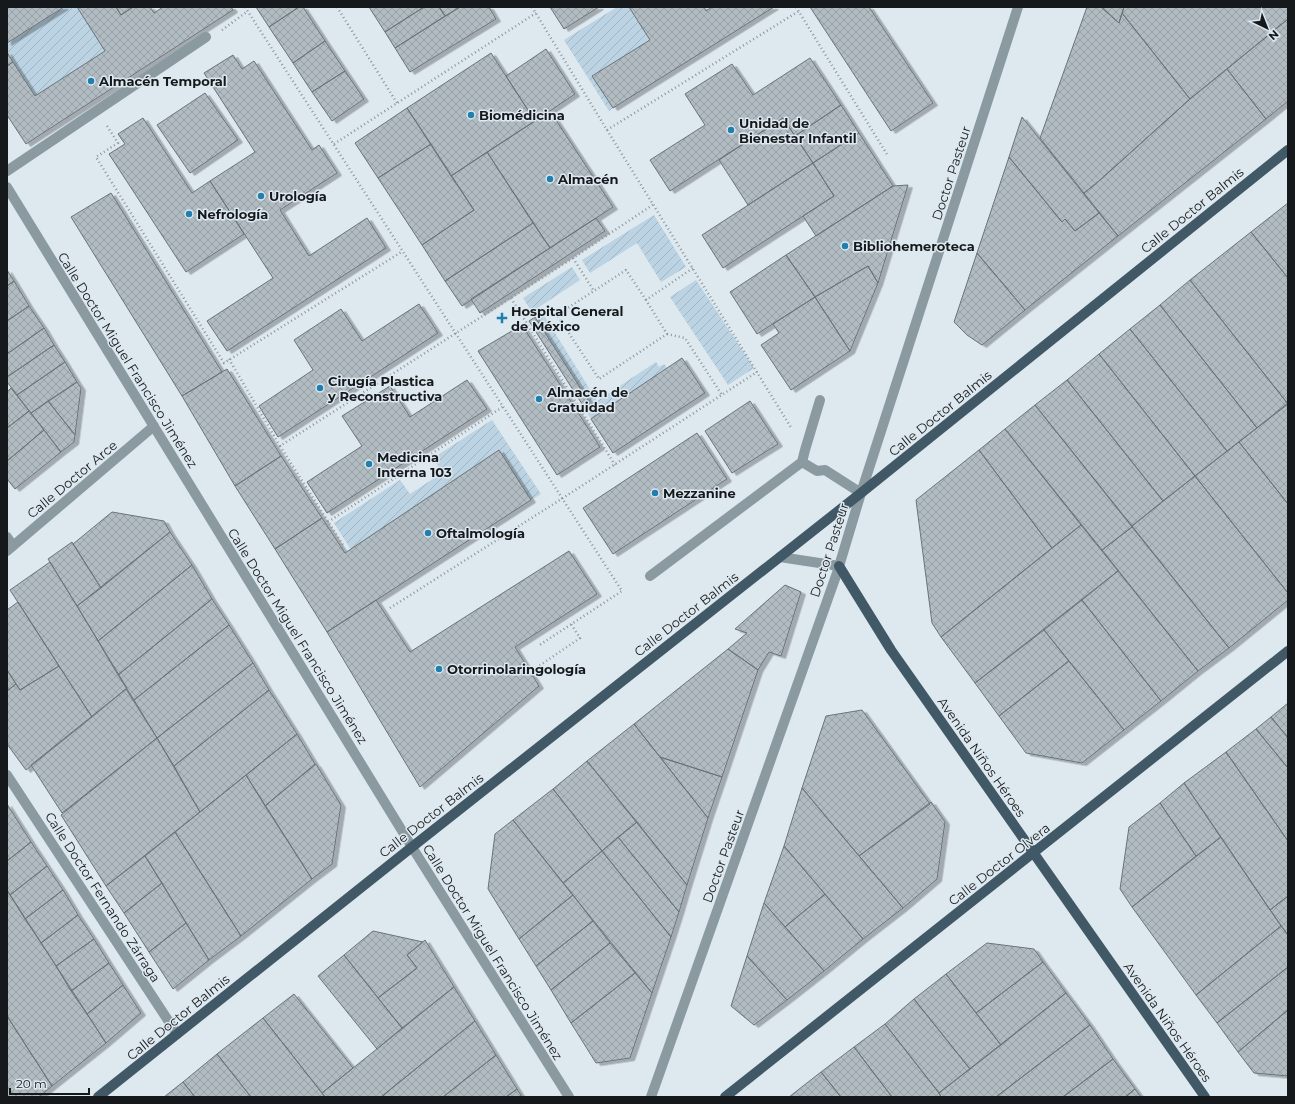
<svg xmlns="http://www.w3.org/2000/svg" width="1295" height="1104" viewBox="0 0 1295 1104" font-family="Montserrat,sans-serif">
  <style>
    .garden { fill: url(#garden-furrows) }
    .building { fill: url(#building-cross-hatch); stroke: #697378; filter: url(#shadow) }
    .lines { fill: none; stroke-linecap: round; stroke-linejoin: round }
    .path { stroke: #8d959b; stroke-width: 2.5; stroke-dasharray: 1 3; stroke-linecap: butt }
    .minor { stroke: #8b99a1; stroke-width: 10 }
    .major { stroke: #415967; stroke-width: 10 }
    .poi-dot { fill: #207fac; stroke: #dde8ef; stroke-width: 1.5 }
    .labels { text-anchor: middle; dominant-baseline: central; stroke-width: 3; stroke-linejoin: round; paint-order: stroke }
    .poi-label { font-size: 13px; font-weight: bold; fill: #16191c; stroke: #dde8ef; text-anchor: start }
    .street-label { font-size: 13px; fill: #16191c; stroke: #dde8ef }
  </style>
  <defs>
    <pattern id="garden-furrows" width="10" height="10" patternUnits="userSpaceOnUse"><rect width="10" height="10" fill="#bbd3e3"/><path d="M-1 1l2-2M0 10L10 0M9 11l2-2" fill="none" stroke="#a0b5c2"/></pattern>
    <pattern id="building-cross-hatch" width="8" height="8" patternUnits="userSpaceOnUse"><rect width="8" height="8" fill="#b1bbc2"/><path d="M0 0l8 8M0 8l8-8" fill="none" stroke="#98a0a6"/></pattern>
    <filter id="shadow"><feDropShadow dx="4.5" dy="2.5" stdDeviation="0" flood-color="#0004"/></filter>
  </defs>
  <rect width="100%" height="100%" fill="#dde8ef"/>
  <path class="garden" d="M64,7H77L105,51L35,96L7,52V43Z
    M617,7H629L650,40L593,76L613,108L609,111L564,40Z
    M654,215L686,267L661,282L637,243L590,273L582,260Z
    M572,267L580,280L539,307L597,401L656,362L659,367L664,364L667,368L591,419L584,407L590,403L523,298Z
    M696,280L754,368L728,385L670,297Z
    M492,420L541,494L531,500L499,450L351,550L334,523L400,480L410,494L442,473L433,458Z"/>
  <path class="building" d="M7,7H64L7,43Z
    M77,7H116L121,15L133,7H150L154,13L163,7H231L233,10L26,144L7,115V66L13,62L35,96L105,51Z
    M116,7H133L121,15Z
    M256,7H299L269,27Z
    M299,7H303L325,41L293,63L269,27Z
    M369,7H424L385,32Z
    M424,7H439L445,16L395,48L385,32Z
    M439,7H460L445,16Z
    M460,7H489L496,19L410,72L395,48Z
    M550,7H599L564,29Z
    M629,7H704L706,11L712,7H774L613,108L592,76L650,40Z
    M810,7H869L933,103L891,131Z
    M1087,7H1101L1119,23L1122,13L1190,99L1099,181L1084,193L1040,138Z
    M1101,7H1124L1119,23Z
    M1124,7H1288V19L1190,99L1122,13Z
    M1288,19V101L1266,119L1227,69Z
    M325,41L345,71L312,92L293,63Z
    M546,49L575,94L535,121L506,76Z
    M7,52L13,62L7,66Z
    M491,53L535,121L451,176L407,108Z
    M233,55L242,69L254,61L312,150L319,145L337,173L280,210L309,256L367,218L386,248L227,351L207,321L273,278L210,181L255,152L204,73Z
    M810,58L841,105L795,136L783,118L670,191L650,160L705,125L685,94L732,64L753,95Z
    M1227,69L1266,119L1118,236L1084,193L1099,181L1190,99Z
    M345,71L364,99L332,121L312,92Z
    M205,93L238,140L190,173L157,125Z
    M841,105L859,133L813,163L795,136Z
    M407,108L431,144L378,178L355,143Z
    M550,111L613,207L550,248L487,152Z
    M1022,117L1099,213L1075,231L1065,219L1062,222L1009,157Z
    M143,118L192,193L210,181L244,234L186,272L109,154L125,144L118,134Z
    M783,118L813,163L748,205L719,160Z
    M859,133L893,186L816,236L803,216L834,196L813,163Z
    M431,144L474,210L422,245L378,178Z
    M487,152L533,223L445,281L422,245L474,210L451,176Z
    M1009,157L1062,222L1065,219L1075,231L1099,213L1118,236L1025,310L977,253Z
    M813,163L834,196L723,268L702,235Z
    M908,185L878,283L868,266L815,297L786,255L893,186Z
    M111,193L222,372L182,396L71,217Z
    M1288,203V278L1251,232Z
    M596,218L605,231L480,313L471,299Z
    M533,223L550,248L462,306L445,281Z
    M1251,232L1288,278V404L1190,280Z
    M977,253L1025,310L982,345L967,335L954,322Z
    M786,255L815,297L757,334L730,292Z
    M868,266L878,283L850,351L815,297Z
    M7,270L14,281L7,286Z
    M1190,280L1288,404L1257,428L1160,305Z
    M14,281L29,306L7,321V286Z
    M815,297L850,351L791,390L761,345L779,333L773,324Z
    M419,304L438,333L278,437L259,406L313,370L294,340L341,309L362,341Z
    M1160,305L1257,428L1227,451L1130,329Z
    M29,306L44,328L7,354V321Z
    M535,317L590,403L584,407L529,321Z
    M522,325L600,447L557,475L478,351Z
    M44,328L54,345L7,377V354Z
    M1130,329L1227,451L1195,476L1099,354Z
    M54,345L65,362L17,395L7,382V377Z
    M1099,354L1195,476L1163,501L1067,380Z
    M682,358L705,393L613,453L591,419Z
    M65,362L77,382L31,413L17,395Z
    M227,369L281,456L235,486L182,396Z
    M467,380L487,409L327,513L307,482L362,446L342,416L390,386L410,417Z
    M1067,380L1163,501L1132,526L1035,405Z
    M77,382L81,388L75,435L48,401Z
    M11,388L29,411L7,428V392Z
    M48,401L75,435L74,442L61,452L31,413Z
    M750,401L778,444L732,473L705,431Z
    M1288,403V504L1239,442Z
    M1035,405L1132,527L1102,550L1005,429Z
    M29,411L44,430L7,461V428Z
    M1005,429L1081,525L1052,548L979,450Z
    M44,430L61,452L15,489L7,479V461Z
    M697,433L727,479L613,554L583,508Z
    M1239,442L1288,504V593L1195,476Z
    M499,450L531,500L327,632L275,549L322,518L345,553Z
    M979,450L1052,548L941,637L932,623L916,500Z
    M281,456L322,518L275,549L235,486Z
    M1195,476L1288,593V600L1229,648L1132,526Z
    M112,512L164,521L170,532L101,588L73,544Z
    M1081,525L1118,571L975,683L941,637Z
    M1132,527L1229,648L1198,671L1102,550Z
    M170,532L192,565L98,641L77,606Z
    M72,542L101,588L77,606L48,559Z
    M569,551L597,594L515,647L539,686L420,787L327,632L376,600L410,652Z
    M50,562L127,688L92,717L10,590Z
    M192,565L212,599L118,675L98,641Z
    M1118,571L1198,671L1161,701L1082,600Z
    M785,585L801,592L781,656L769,652L758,670L728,649L747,633L735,629Z
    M212,599L229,625L134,700L118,675Z
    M1082,600L1161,701L1124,730L1044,630Z
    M18,602L59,666L20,690L7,670V610Z
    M229,625L253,663L157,738L134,700Z
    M1044,630L1069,661L999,716L975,683Z
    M728,649L758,670L722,777L660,757L634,724Z
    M1069,661L1124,730L1082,763L1026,753L999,716Z
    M253,663L269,690L174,766L157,738Z
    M59,666L92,717L26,770L7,744V691L16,684L20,690Z
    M7,670L16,684L7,691Z
    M126,689L157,738L62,813L31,765Z
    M269,690L297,734L200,812L174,766Z
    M1288,703V738L1271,717Z
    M862,710L930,804L859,856L802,788L826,716Z
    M1271,717L1288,738V768L1256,729Z
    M634,724L708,818L687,885L587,761Z
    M1256,729L1288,768V841L1226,752Z
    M297,734L315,764L265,806L246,775Z
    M157,738L200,812L106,886L61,815Z
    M1226,752L1288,841V896L1270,910L1184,783Z
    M660,757L722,777L708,818Z
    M587,761L637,822L602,851L553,789Z
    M316,764L341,805L332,864L312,879L265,806Z
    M246,775L312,879L241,936L175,832Z
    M1184,783L1221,837L1196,856L1160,803Z
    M802,788L903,908L863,939L784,846Z
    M553,789L602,851L563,883L513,820Z
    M931,802L945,822L937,879L903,908L859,856Z
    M1160,803L1196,856L1132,907L1120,889L1129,827Z
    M7,804L31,842L7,861Z
    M513,820L573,895L519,939L488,889L495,834Z
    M637,822L687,885L679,912L618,837Z
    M175,832L241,936L209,960L145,856Z
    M618,837L679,912L671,937L602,851Z
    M1221,837L1281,926L1196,995L1132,907Z
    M31,842L47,866L10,895L7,890V861Z
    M784,846L825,894L785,927L764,903Z
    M602,851L671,937L652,993L563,883Z
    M145,856L162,883L124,913L106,886Z
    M47,866L63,890L25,919L10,895Z
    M162,883L186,923L149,952L124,913Z
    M7,890L106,1043L52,1086L7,1016Z
    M63,890L78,915L41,943L25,919Z
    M825,894L863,939L824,971L785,927Z
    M573,895L593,921L536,966L519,939Z
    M1288,896V935L1270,910Z
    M764,903L824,971L787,1000L747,956Z
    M78,915L94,939L56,966L41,943Z
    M593,921L610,943L551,990L536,966Z
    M186,923L209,960L173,989L149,952Z
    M1281,926L1288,935V967L1217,1023L1196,995Z
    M373,931L423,942L407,955L417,968L378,998L344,955Z
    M94,939L109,963L71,991L56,966Z
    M425,940L454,987L402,1028L378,998L417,968L407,955Z
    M610,943L635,973L571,1023L551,990Z
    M987,943L1034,949L1043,962L976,1013L946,974Z
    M344,955L402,1028L377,1049L318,976Z
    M747,956L787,1000L754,1025L731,1006Z
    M1043,962L1066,993L1001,1045L976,1013Z
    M109,963L123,985L87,1014L71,991Z
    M1288,967V1010L1238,1052L1217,1023Z
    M635,973L652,993L630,1058L596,1063L571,1023Z
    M946,974L1001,1045L970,1069L914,999Z
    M123,985L141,1013L106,1043L87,1014Z
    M454,987L475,1021L381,1097H325L322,1093Z
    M1066,993L1090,1025L996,1097H941L939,1093Z
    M294,994L353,1068L322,1093L263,1018Z
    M914,999L970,1069L939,1093L885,1024Z
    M1288,1010V1076L1254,1073L1238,1052Z
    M7,1016L52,1086L39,1097H7Z
    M263,1018L322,1093L325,1097H251L217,1054Z
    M475,1021L496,1055L443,1097H381Z
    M885,1024L939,1093L941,1097H892L854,1047Z
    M1090,1025L1113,1059L1063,1097H996Z
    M854,1047L892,1097H841L821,1072Z
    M217,1054L251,1097H195L183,1082Z
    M496,1055L517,1089L506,1097H443Z
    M1113,1059L1135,1089L1125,1097H1063Z
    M821,1072L841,1097H789Z
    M183,1082L195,1097H164Z
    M517,1089L522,1097H506Z
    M1135,1089L1141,1097H1125Z"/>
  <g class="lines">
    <path class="path" d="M245,7L622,591L538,646
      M337,7L397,103
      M532,7L607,130L792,429
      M796,7L888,156
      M222,30L248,11
      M107,126L118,143L96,157L224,363L403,251
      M607,130L799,11
      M334,144L536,13
      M573,258L594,291
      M511,298L615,465
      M646,300L626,270L557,315L599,379L667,334L646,300L693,268
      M667,334L685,338L722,395
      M229,359L280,446L573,258L654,204
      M280,446L343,545
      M328,522L504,406
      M390,608L563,498L757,372
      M533,670L580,638L571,624"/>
    <path class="minor" d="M7,171L206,37
      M7,187L412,847L569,1097
      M802,462L805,450L820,400
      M7,537L13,546
      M7,551L154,426
      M780,557L839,566
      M650,576L802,462L817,471L825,470L861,493
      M7,775L177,1034
      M651,1097L837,573L861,493L1018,7"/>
    <path class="major" d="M839,566L891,650L1205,1097
      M98,1097L412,847L861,493L1288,150
      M725,1097L1288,651"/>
  </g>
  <g class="poi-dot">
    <circle cx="91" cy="81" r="4"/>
    <circle cx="471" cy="115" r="4"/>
    <circle cx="731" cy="130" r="4"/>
    <circle cx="550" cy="179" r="4"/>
    <circle cx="261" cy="196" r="4"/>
    <circle cx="189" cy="214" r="4"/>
    <circle cx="845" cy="246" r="4"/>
    <path d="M500 312h4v4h4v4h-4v4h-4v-4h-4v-4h4z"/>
    <circle cx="320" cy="388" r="4"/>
    <circle cx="539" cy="399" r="4"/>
    <circle cx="369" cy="464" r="4"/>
    <circle cx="655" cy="493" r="4"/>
    <circle cx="428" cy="533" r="4"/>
    <circle cx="439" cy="669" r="4"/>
  </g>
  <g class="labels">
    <g class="poi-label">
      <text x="99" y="81">Almacén Temporal</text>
      <text x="479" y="115">Biomédicina</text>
      <text x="739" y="123">Unidad de<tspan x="739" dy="15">Bienestar Infantil</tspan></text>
      <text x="558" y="179">Almacén</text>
      <text x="269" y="196">Urología</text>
      <text x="197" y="214">Nefrología</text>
      <text x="853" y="246">Bibliohemeroteca</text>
      <text x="511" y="311">Hospital General<tspan x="511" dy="15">de México</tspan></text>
      <text x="328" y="381">Cirugía Plastica<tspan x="328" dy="15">y Reconstructiva</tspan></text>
      <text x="547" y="392">Almacén de<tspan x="547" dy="15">Gratuidad</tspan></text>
      <text x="377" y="457">Medicina<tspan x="377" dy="15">Interna 103</tspan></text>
      <text x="663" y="493">Mezzanine</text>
      <text x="436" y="533">Oftalmología</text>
      <text x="447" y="669">Otorrinolaringología</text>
    </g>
    <g class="street-label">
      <text transform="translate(951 173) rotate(-72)">Doctor Pasteur</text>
      <text transform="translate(1192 210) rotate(-39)">Calle Doctor Balmis</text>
      <text transform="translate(128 360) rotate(58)">Calle Doctor Miguel Francisco Jiménez</text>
      <text transform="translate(940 413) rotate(-39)">Calle Doctor Balmis</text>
      <text transform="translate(72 479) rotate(-40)">Calle Doctor Arce</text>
      <text transform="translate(829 550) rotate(-72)">Doctor Pasteur</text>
      <text transform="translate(686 614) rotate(-38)">Calle Doctor Balmis</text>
      <text transform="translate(298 636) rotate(58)">Calle Doctor Miguel Francisco Jiménez</text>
      <text transform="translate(982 757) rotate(55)">Avenida Niños Héroes</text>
      <text transform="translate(431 815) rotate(-38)">Calle Doctor Balmis</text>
      <text transform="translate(723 856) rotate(-70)">Doctor Pasteur</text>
      <text transform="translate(999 864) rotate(-38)">Calle Doctor Olvera</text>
      <text transform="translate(103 897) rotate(57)">Calle Doctor Fernando Zárraga</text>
      <text transform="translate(493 952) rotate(58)">Calle Doctor Miguel Francisco Jiménez</text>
      <text transform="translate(178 1017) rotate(-39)">Calle Doctor Balmis</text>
      <text transform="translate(1168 1022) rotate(55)">Avenida Niños Héroes</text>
    </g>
  </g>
  <rect width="1295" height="1104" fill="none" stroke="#16191c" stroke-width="16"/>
  <g transform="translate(1267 28) rotate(137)" stroke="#dde8ef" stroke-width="3" paint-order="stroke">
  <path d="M0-3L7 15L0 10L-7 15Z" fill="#16191c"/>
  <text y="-6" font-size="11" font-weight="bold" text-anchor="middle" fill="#16191c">N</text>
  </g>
  <path d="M10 1088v6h79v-6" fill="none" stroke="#16191c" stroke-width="2"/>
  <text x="16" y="1088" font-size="12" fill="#16191c" stroke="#dde8ef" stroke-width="3" paint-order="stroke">20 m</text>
</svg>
